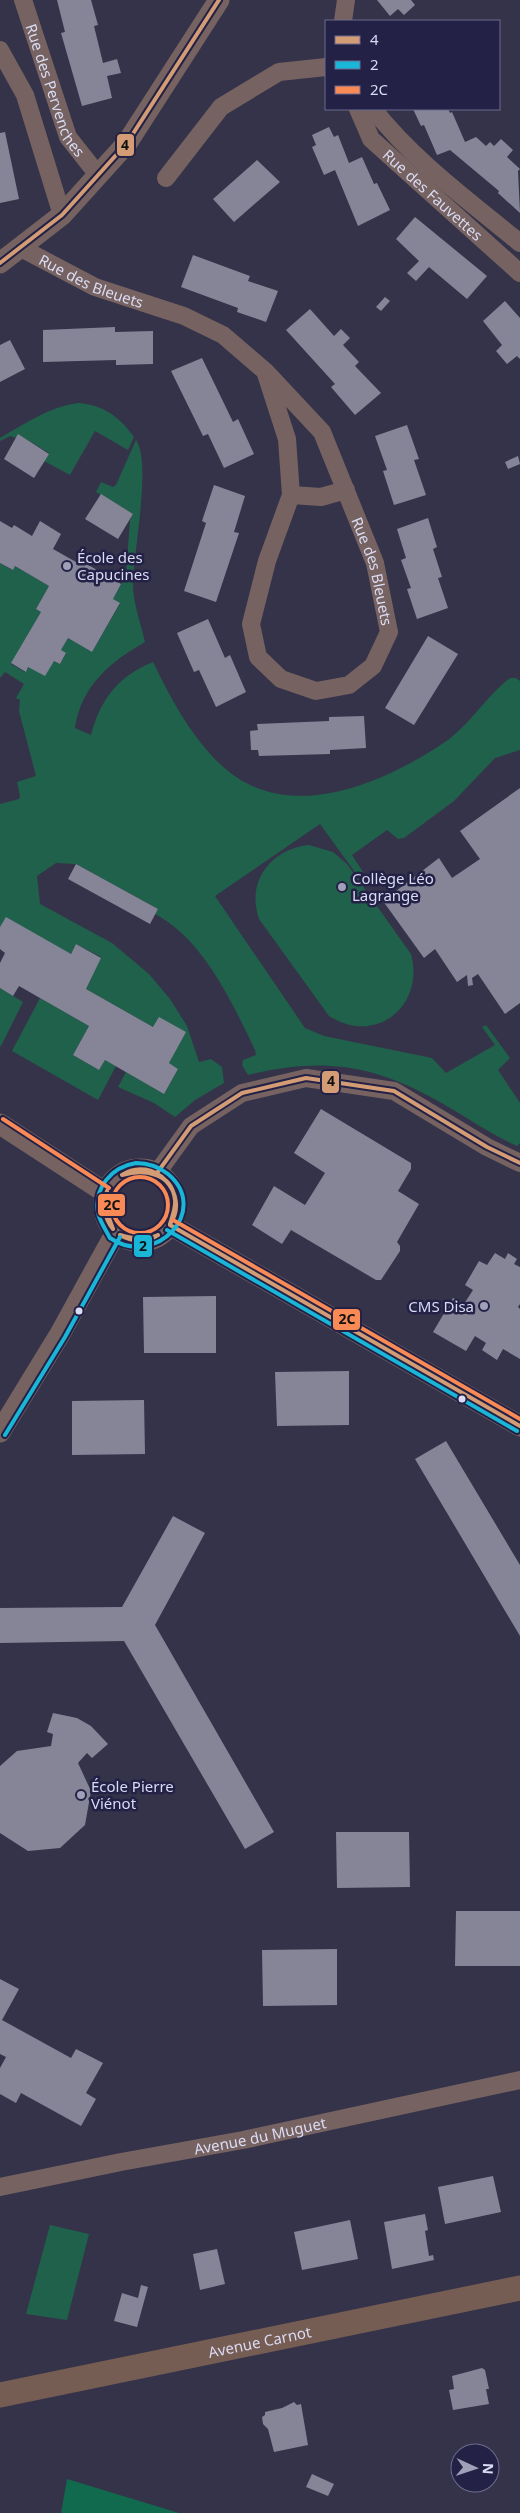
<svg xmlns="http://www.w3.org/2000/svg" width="520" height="2513" viewBox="0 0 520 2513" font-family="'Noto Sans',sans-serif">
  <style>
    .green { fill: #20614b }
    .forest { fill: #11694e }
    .building { fill: #868598 }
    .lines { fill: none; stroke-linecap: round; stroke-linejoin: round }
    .minor { stroke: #766361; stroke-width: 18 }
    .tertiary { stroke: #766361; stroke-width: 21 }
    .secondary { stroke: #765d54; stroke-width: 25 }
    .bus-1-casing { stroke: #232146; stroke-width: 8 }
    .bus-2-casing { stroke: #232146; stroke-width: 8 }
    .bus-3-casing { stroke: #232146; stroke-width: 8 }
    .bus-1 { stroke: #d39c74; stroke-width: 4 }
    .bus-2 { stroke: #1ab6d8; stroke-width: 4 }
    .bus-3 { stroke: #f98a56; stroke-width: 4 }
    .poi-dot { fill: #a0a0b8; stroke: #232146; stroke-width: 2 }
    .bus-dot { fill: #dadbf4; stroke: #232146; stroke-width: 2 }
    .labels { text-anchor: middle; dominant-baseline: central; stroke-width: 5; stroke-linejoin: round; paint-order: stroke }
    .street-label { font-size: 15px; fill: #dadbf4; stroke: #232146 }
    .poi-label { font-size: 15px; fill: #dadbf4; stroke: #232146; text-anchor: start }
    .line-badge { stroke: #232146; stroke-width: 2 }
    .pale-badge-label { font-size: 14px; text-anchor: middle; font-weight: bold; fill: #111 }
  </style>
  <rect width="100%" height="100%" fill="#353349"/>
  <path class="green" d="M79,403C103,405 120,417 134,437L128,450L95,431L70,475L44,461L49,453L19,435L16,438L10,436L0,441V438C25,424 50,406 79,403Z
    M136,440C152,463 133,553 133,585C133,603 141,624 145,642C111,661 81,686 75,728L91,735C100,700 118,676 153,662C170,697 190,735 219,763C284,827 381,785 445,742C470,725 486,696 510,678H516L520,681V750L495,758L454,801L404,838L398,839L387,830L352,855L363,872L360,874L357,875L320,824L215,896L305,1028L324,1036L432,1058L446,1073L495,1045L482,1027L486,1025L510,1058L498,1070L520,1103V1143L517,1146C484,1131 455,1109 423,1093C363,1062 313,1059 248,1075L242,1065L243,1060L256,1055L255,1050C232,1002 203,939 155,914L158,909L76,864L56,863L37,876L40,904L112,943L149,974L170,999L187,1026L199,1062L211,1059L222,1067L224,1083L195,1100L175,1117L154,1103L118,1087L126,1072L164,1094L178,1069L169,1063L185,1032L153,1027L86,989L101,957L76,944L71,954L0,927V804L19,799L20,796L17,782L36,776L19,711L20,700L16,698L24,684L5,672L0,678V563L12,570L15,566L49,586L36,609L41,612L11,664L25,672L28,667L54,661L60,664L66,654L61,650L68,638L92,652L120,604L113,599L126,575L130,520L133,514L96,492L101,482L113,487L116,485Z
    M309,845L333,852L347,864L411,954C425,1006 376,1046 329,1016L259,919C246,881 271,849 309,845Z
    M0,988L23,1002L1,1046H0Z
    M40,998L89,1026L73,1055L99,1070L105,1060L116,1066L98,1100L12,1051Z
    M50,2225L89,2234L67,2320L26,2314Z"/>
  <path class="forest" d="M67,2479L179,2513H61Z"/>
  <path class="building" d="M57,0H91L98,25L94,26L103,63L117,59L121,73L107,76L112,98L82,106L61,33L65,32Z
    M377,0H411L415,5L404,15L398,9L390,16Z
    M413,109H448L450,113L452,112L465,142L476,137L486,146L490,142L494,146L501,139L513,150L507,157L520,169L518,171L520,213L498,193L499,191L450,150L437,155L424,125L421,126Z
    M329,127L334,137L338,135L349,163L362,157L374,184L377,183L390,210L358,226L335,170L324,175L312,147L316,145L312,135Z
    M5,132L19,199L0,203V133Z
    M257,160L280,182L234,222L213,199Z
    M415,217L487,276L467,299L429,267L416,281L407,273L419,261L396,239Z
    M193,255L250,276L248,281L278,291L266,322L237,312L238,308L181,287Z
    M385,297L390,301L381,311L376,307Z
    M505,301L520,318V359L517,356L507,364L496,351L502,345L483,321Z
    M310,309L334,336L341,329L350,338L343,345L359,362L355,366L381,393L355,415L331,387L335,384L286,330Z
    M115,327V332L153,331V364L116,365V360L43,362V330Z
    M10,340L25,369L0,382V345Z
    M202,358L233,422L238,419L254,454L224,468L208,434L203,436L171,371Z
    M407,425L419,459L414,460L426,495L394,505L383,471L387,470L375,436Z
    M18,434L49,454L34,478L4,459Z
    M518,456L520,464L508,469L505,462Z
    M214,485L245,496L234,532L239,533L216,602L184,591L206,523L202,521Z
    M101,494L133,514L118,539L85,519Z
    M428,518L437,547L433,549L442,577L438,578L448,608L417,619L407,589L411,588L401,560L406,558L397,529Z
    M0,521L12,528L14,525L32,536L40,521L61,534L53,549L76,562L78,559L121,584L113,599L120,603L92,652L68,638L61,650L66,653L60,664L54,661L45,676L28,667L26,672L11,663L41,612L36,609L49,586L15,566L13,570L0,563Z
    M208,619L225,658L230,655L246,692L216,707L199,670L194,672L177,633Z
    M428,636L458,654L414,725L385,708Z
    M364,716L366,748L330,750V754L259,756L258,750H251L250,731L258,730L257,724L329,721V717Z
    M520,788V1003L505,1014L478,974L472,978L473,985L468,986L467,975L457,982L435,949L424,958L383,901L439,858L452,878L480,859L460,831Z
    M76,864L158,909L150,924L68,879Z
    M6,917L71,954L76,944L101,958L86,989L153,1027L159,1017L186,1032L169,1063L178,1069L164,1094L105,1060L99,1070L73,1055L89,1026L19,986L13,996L0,988V963L5,953L0,949V927Z
    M321,1109L411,1163V1169L398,1191L419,1204L397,1242L400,1246V1251L381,1280H376L291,1230L282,1244L252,1225L274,1186L305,1205L325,1173L294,1153Z
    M495,1253L505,1259L508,1253L517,1259L514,1264L520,1267V1304L518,1307L520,1309V1359L503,1349L497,1360L482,1350L486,1343L475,1336L466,1351L433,1332L453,1298L464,1304L473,1290L465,1285L479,1261L487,1265Z
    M216,1296V1353H144L143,1297Z
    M349,1371V1425L277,1426L275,1372Z
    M144,1400L145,1454L72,1455V1401Z
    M446,1441L520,1565V1636L415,1459Z
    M173,1516L205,1533L155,1625L274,1832L245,1849L124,1641L0,1643V1608L122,1607Z
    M53,1713L77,1718L91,1726L108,1744L92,1758L87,1753L78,1763L91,1791L85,1825L60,1848L28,1851L0,1833V1766L17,1751L51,1746L53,1734L47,1732Z
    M336,1832H409L410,1887L337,1888Z
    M456,1911H520V1966H455Z
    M337,1949V2005L263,2006L262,1950Z
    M0,1979L19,1989L2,2020L71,2058L76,2049L103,2063L86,2093L96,2099L81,2126L21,2093L16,2103L0,2094V2068L6,2057L0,2054Z
    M493,2176L501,2212L445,2224L438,2187Z
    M425,2214L428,2230L425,2231L429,2256L433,2255L434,2260L392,2269L384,2222Z
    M350,2220L358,2259L302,2270L294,2232Z
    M217,2249L225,2284L200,2290L193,2254Z
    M141,2285L148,2287L137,2327L114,2321L122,2293L138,2298Z
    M482,2368L485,2370L489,2389H486L489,2404L453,2410L449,2390L454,2389L452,2376Z
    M294,2402L297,2405L301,2404L308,2445L274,2452L268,2429L263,2424L262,2417L265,2415V2412L282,2408Z
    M312,2474L334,2484L328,2496L306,2487Z"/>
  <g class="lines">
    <g class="minor">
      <path id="s1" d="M23,0L68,137L98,175"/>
      <path d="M343,21L346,0"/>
      <path d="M0,50L25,95L62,215"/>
      <path id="s2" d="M358,109L371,139L520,273"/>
      <path d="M373,109C414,161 469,201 520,243"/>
      <path d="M166,178L221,107L279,72L326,67"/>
      <path id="s3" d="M21,248L95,287L184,316L223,335L265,371L322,432L375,563L389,632L373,666L349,685L316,691L281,679L258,657L251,624L267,561L291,495L287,439L265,371"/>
      <path d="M291,495L321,497L346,490"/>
      <path d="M157,1173L191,1126L242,1093L306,1078L394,1091L487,1147L520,1163"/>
      <path id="s4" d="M0,2187L121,2162L243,2140L520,2080"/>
    </g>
    <path class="tertiary" d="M0,263L62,215L127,143L219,0
      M0,1124L106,1193
      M104 1205a36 36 0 1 1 72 0a36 36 0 1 1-72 0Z
      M170,1225L520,1426
      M0,1432L60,1334L115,1234"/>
    <path class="secondary" id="s5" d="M0,2395L520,2288"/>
    <defs>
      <path id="bus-1" d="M0,263L62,215L127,143L219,0
        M157,1173L191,1126L242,1093L306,1078L394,1091L487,1147L520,1163
        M122,1175C153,1154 191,1194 170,1224
        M122,1175C143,1169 172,1172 175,1200C176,1207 172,1217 170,1224
        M107,1191L105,1207L113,1229
        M107,1191C102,1203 104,1218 113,1229
        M170,1225L520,1426
        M120,1235C133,1239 145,1241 158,1235
        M120,1235C132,1242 146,1243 158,1235"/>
      <path id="bus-2" d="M136,1163C149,1163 158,1166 168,1174C211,1210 156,1269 110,1238C106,1230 100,1222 98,1213C94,1188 111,1167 136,1163Z
        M167,1230L517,1431
        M5,1435L65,1337L120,1237"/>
      <path id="bus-3" d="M3,1119L109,1188
        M112 1205a28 28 0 1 1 56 0a28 28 0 1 1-56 0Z
        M173,1220L520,1419"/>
    </defs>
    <use href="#bus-1" class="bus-1-casing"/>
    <use href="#bus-2" class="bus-2-casing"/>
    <use href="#bus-3" class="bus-3-casing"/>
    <use href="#bus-1" class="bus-1"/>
    <use href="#bus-2" class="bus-2"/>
    <use href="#bus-3" class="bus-3"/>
  </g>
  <g class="poi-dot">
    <circle cx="67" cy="566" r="5"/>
    <circle cx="342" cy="887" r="5"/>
    <circle cx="484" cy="1306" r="5"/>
    <circle cx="81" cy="1795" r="5"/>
  </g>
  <g class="bus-dot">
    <circle cx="79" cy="1311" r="4.5"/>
    <circle cx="462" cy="1399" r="4.5"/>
  </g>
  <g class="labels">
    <g class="street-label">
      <text stroke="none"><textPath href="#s1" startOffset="96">Rue des Pervenches</textPath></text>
      <text stroke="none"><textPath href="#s2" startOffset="116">Rue des Fauvettes</textPath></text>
      <text stroke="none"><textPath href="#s3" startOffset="78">Rue des Bleuets</textPath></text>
      <text stroke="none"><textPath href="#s3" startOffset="508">Rue des Bleuets</textPath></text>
      <text stroke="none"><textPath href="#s4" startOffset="265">Avenue du Muguet</textPath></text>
      <text stroke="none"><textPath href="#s5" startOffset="265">Avenue Carnot</textPath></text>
    </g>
    <g class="poi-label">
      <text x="77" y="557">École des<tspan x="77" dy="17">Capucines</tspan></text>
      <text x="352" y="878">Collège Léo<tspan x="352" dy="17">Lagrange</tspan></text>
      <text x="474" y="1306" text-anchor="end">CMS Disa</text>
      <text x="91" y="1786">École Pierre<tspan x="91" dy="17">Viénot</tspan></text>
    </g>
  </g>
  <g class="line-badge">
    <rect x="116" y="133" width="19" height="24" rx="5" fill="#d39c74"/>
    <rect x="321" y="1070" width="19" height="24" rx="5" fill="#d39c74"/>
    <rect x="97" y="1193" width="29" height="24" rx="5" fill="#f98a56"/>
    <rect x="133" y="1234" width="20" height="24" rx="5" fill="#1ab6d8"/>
    <rect x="332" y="1308" width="29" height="23" rx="5" fill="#f98a56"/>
  </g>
  <g class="pale-badge-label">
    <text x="125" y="150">4</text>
    <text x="331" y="1086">4</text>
    <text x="112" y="1210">2C</text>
    <text x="143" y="1251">2</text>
    <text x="347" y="1324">2C</text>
  </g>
  <rect x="325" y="20" width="175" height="90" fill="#232146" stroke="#6c6b8c"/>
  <rect x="335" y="36" width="25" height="8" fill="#d39c74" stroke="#6c6b8c"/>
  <text x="370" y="45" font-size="15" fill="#dadbf4">4</text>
  <rect x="335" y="61" width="25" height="8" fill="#1ab6d8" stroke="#6c6b8c"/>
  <text x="370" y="70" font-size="15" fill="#dadbf4">2</text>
  <rect x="335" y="86" width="25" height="8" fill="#f98a56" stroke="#6c6b8c"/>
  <text x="370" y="95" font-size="15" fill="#dadbf4">2C</text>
  <g transform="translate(475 2468) rotate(93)"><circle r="24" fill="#232146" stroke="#6c6b8c"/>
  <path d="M0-4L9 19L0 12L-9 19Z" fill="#a0a0b8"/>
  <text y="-8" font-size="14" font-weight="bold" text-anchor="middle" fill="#dadbf4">N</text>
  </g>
</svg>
